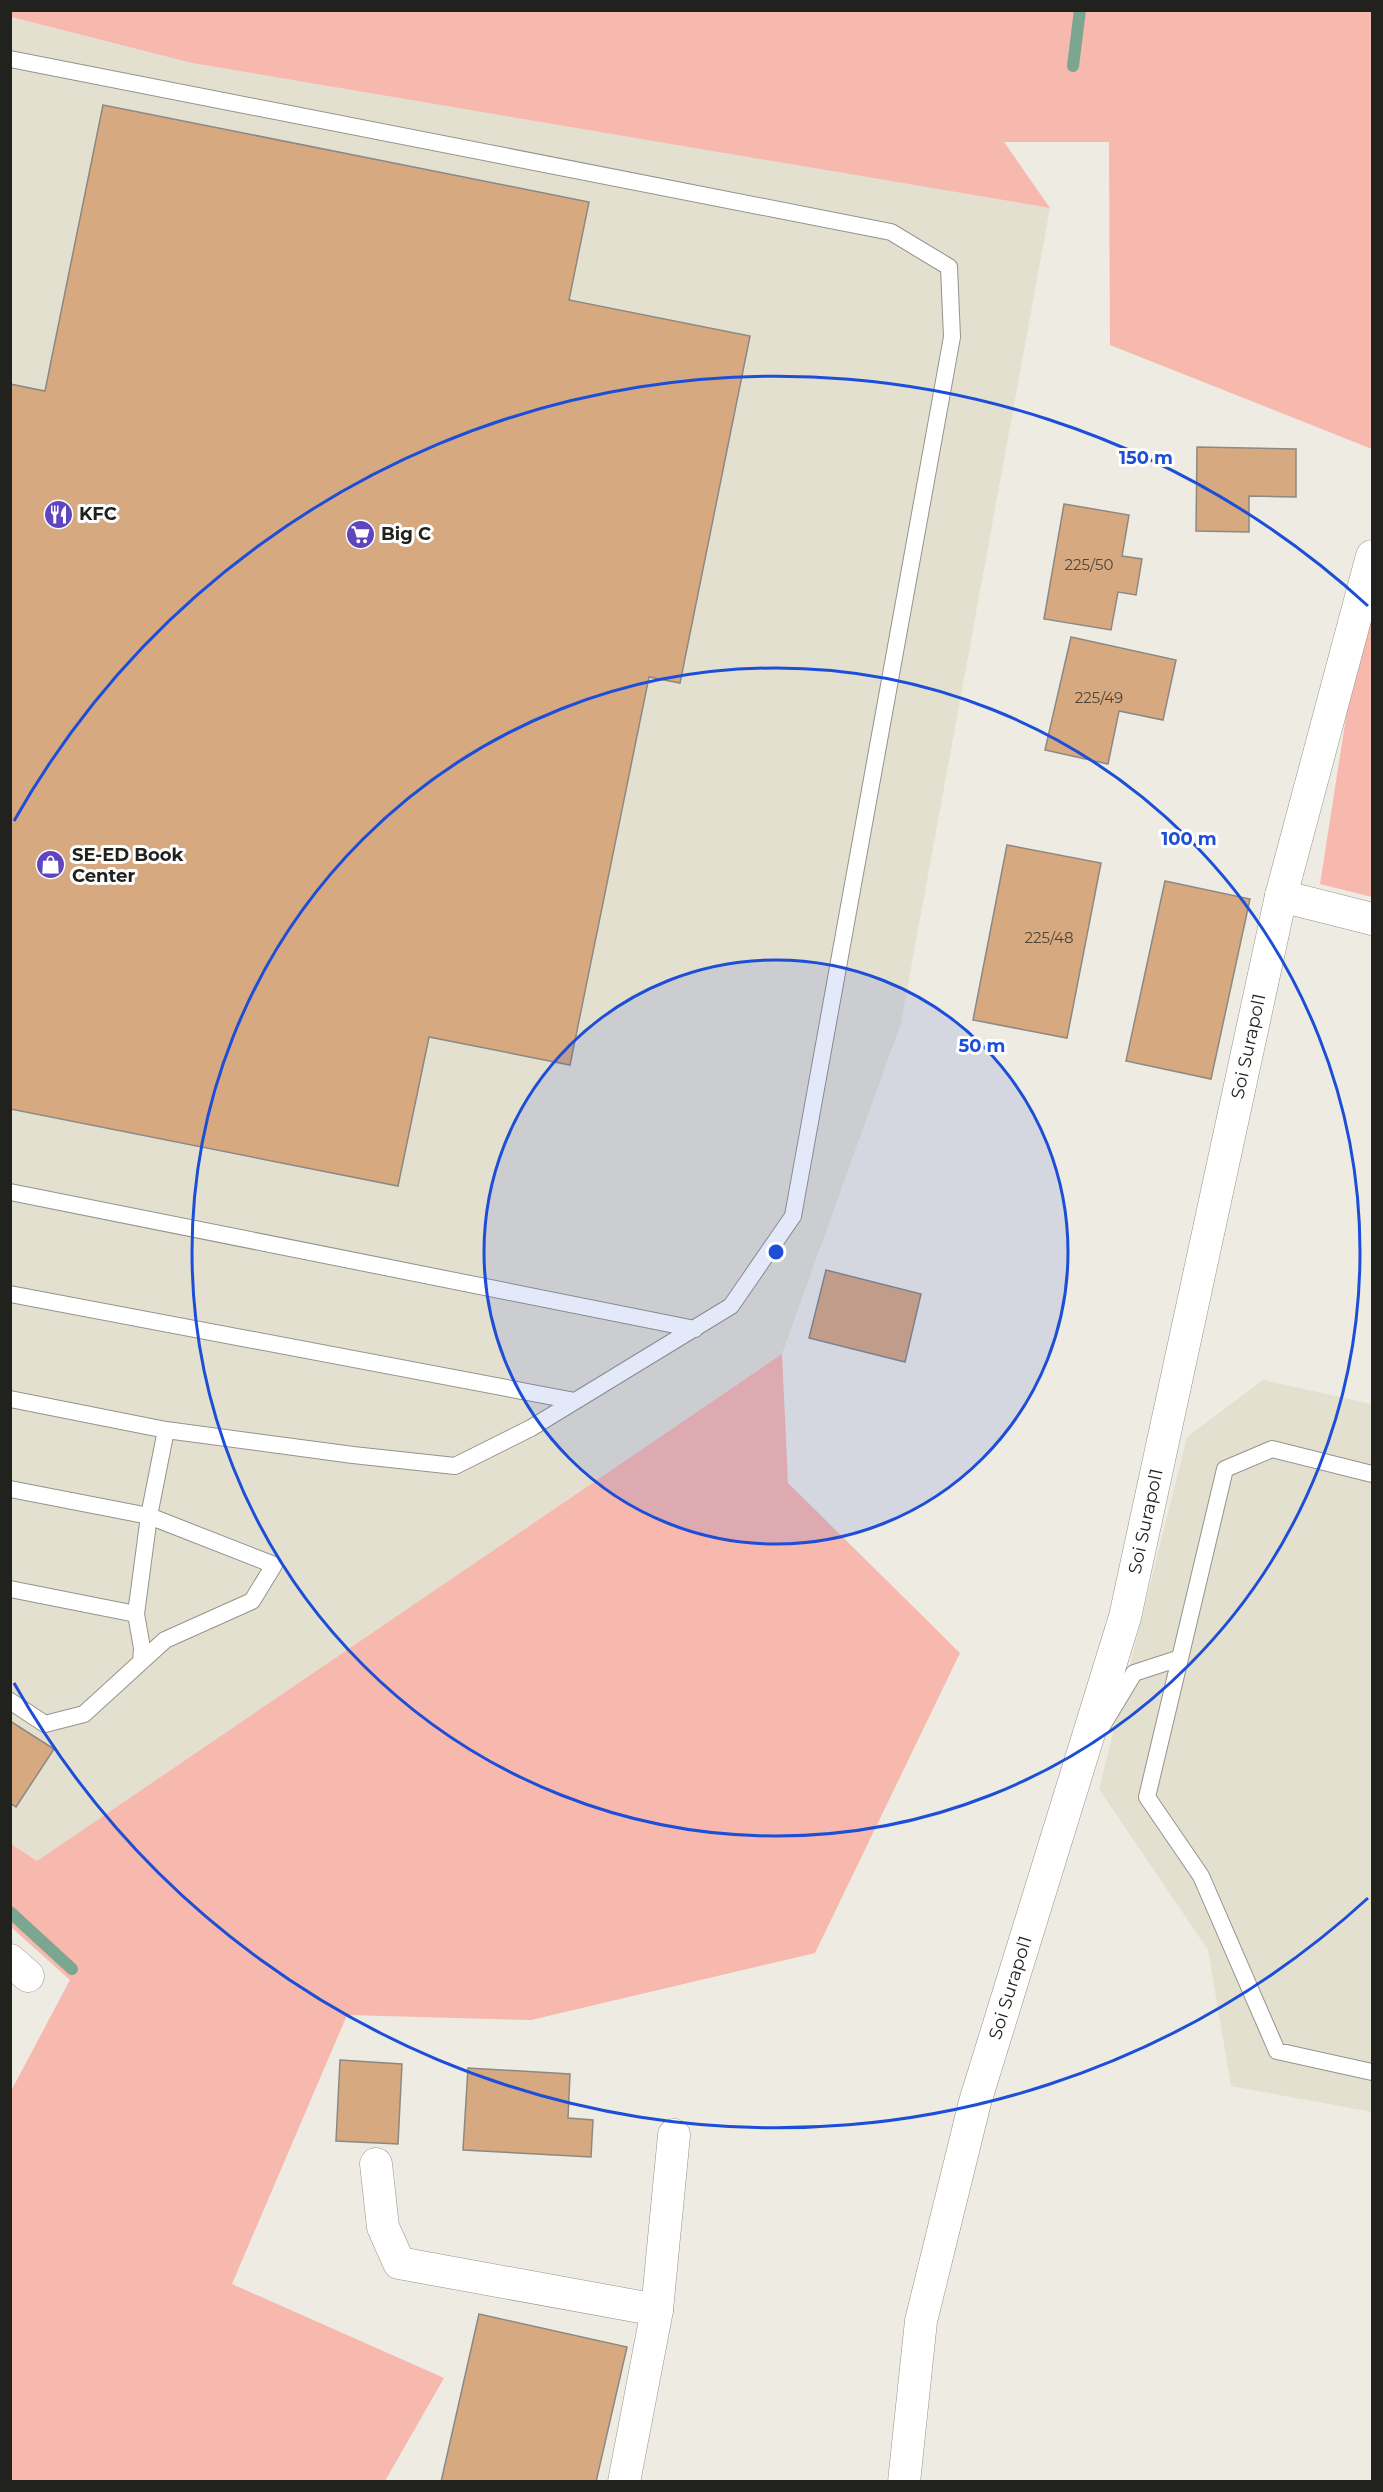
<svg xmlns="http://www.w3.org/2000/svg" width="1383" height="2492" viewBox="0 0 1383 2492" font-family="Montserrat,sans-serif">
  <style>
    .built { fill: #e4e0d0 }
    .green { fill: #f7b8ae }
    .lines { fill: none; stroke-linecap: round; stroke-linejoin: round }
    .stream { stroke: #7ba690; stroke-width: 12 }
    .building { fill: #d6a981; stroke: #8e8882; stroke-width: 1.5 }
    .lane-casing { stroke: #95938c; stroke-width: 18 }
    .street-casing { stroke: #95938c; stroke-width: 33 }
    .lane { stroke: #fff; stroke-width: 16 }
    .street { stroke: #fff; stroke-width: 32 }
    .ring { fill: none; stroke: #1d4ed8; stroke-width: 3 }
    .labels { text-anchor: middle; dominant-baseline: central; stroke-width: 6; stroke-linejoin: round; paint-order: stroke }
    .number-label { font-size: 15px; fill: #4e4337 }
    .poi-label { font-size: 18px; font-weight: bold; fill: #21211e; stroke: #fff; text-anchor: start }
    .street-label { font-size: 18px; fill: #21211e; stroke: #fff }
    .centre { fill: #1d4ed8; stroke: #fff; stroke-width: 3 }
    .ring-label { font-size: 18px; text-anchor: middle; font-weight: bold; fill: #1d4ed8; stroke: #fff; stroke-width: 6; stroke-linejoin: round; paint-order: stroke }
  </style>
  <rect width="100%" height="100%" fill="#edebe2"/>
  <path class="built" d="M10,17L192,63L1050,208L901,1023L782,1354L37,1861L10,1844L11,1109L429,1037L570,1065L649,677L680,683L750,336L569,300L588,202L103,105L45,391L11,384Z
    M1263,1380L1372,1404V2112L1231,2086L1208,1950L1099,1789L1187,1437Z"/>
  <path class="green" d="M10,11H1372V449L1110,345L1109,142H1004L1050,208L192,63L11,17Z
    M1372,609V897L1320,884L1350,692Z
    M782,1354L788,1483L960,1653L815,1953L531,2020L347,2015L232,2284L444,2378L385,2481H11V2091L70,1980L11,1927V1844L37,1861Z"/>
  <g class="lines">
    <path class="stream" d="M1073,66L1080,10
      M10,1912L72,1969"/>
  </g>
  <path class="building" d="M103,105L589,202L569,300L750,336L680,683L649,677L570,1065L429,1037L398,1186L10,1109V384L45,391Z
    M1197,447L1296,449V497L1249,496V532L1196,531Z
    M1064,504L1129,515L1122,556L1142,559L1136,595L1118,592L1111,630L1044,619Z
    M1071,637L1176,660L1163,720L1119,711L1108,764L1045,750Z
    M1007,845L1101,863L1067,1038L973,1020Z
    M1165,881L1250,899L1211,1079L1126,1061Z
    M826,1270L921,1294L905,1362L809,1338Z
    M10,1721L54,1749L16,1807L10,1803Z
    M340,2060L402,2064L398,2144L336,2141Z
    M468,2068L570,2074L568,2118L593,2120L591,2157L463,2150Z
    M479,2314L627,2347L596,2482H441Z"/>
  <g class="lines">
    <defs>
      <path id="lane" d="M10,59L891,232L949,267L952,337L793,1216L731,1306L531,1428L455,1466L353,1455L166,1430L10,1399
        M10,1192L695,1329
        M10,1294L575,1401
        M1372,1474L1272,1449L1225,1469L1147,1797L1201,1876L1277,2051L1372,2072
        M10,1489L149,1516L136,1614L142,1648L141,1662
        M10,1589L136,1614
        M10,1701L45,1724L84,1714L165,1640L252,1601L274,1565L149,1516L166,1430
        M1102,1726L1134,1673L1180,1658"/>
      <g id="street">
        <path d="M1281,896L1372,919"/>
        <path d="M10,1960L28,1976"/>
        <path d="M376,2164L383,2227L399,2263L657,2310"/>
        <path d="M624,2482L657,2310L674,2135"/>
        <path id="s1" d="M904,2482L921,2321L975,2102L1125,1617L1281,896L1372,556"/>
      </g>
    </defs>
    <use href="#lane" class="lane-casing"/>
    <use href="#street" class="street-casing"/>
    <use href="#lane" class="lane"/>
    <use href="#street" class="street"/>
  </g>
  <circle cx="776" cy="1252" r="292" fill="#1d4ed8" fill-opacity=".12"/>
  <g class="ring">
    <circle cx="776" cy="1252" r="292"/>
    <circle cx="776" cy="1252" r="584"/>
    <path d="M1368 1898A876 876 0 0 1 14 1683M14 821A876 876 0 0 1 1368 606"/>
  </g>
  <defs>
    <symbol id="restaurant-disc" viewBox="-11 -11 22 22"><circle r="9.5" fill="#6046be" stroke="#fff"/><path d="M-5-6h1v4h1v-4h1v4h1v-4h1v5L-1.5 .5V6h-2V.5L-5-1ZM5-6V6H3V1.5H1.5Q1.5-4 5-6Z" fill="#fff"/></symbol>
    <symbol id="supermarket-disc" viewBox="-11 -11 22 22"><circle r="9.5" fill="#6046be" stroke="#fff"/><path d="M-6-5.5h2.5l.6 2H6L4.5 2H-2.5L-4.4-4H-6ZM-1.5 3.2a1.3 1.3 0 1 0 .1 0ZM3 3.2a1.3 1.3 0 1 0 .1 0Z" fill="#fff"/></symbol>
    <symbol id="shop-disc" viewBox="-11 -11 22 22"><circle r="9.5" fill="#6046be" stroke="#fff"/><path d="M-5-2.5h2.3a2.7 3.5 0 0 1 5.4 0H5L5.5 6h-11ZM-1.5-2.5h3a1.5 2.3 0 0 0-3 0Z" fill="#fff"/></symbol>
  </defs>
  <g fill-rule="evenodd">
    <use href="#restaurant-disc" x="42" y="498" width="33" height="33"/>
    <use href="#supermarket-disc" x="344" y="518" width="33" height="33"/>
    <use href="#shop-disc" x="34" y="848" width="33" height="33"/>
  </g>
  <g class="labels">
    <g class="number-label">
      <text x="1089" y="564">225/50</text>
      <text x="1099" y="697">225/49</text>
      <text x="1049" y="937">225/48</text>
    </g>
    <g class="poi-label">
      <text x="79" y="514">KFC</text>
      <text x="381" y="534">Big C</text>
      <text x="72" y="855">SE-ED Book<tspan x="72" dy="21">Center</tspan></text>
    </g>
    <g class="street-label">
      <text stroke="none"><textPath href="#s1" startOffset="1479">Soi Surapol1</textPath></text>
      <text stroke="none"><textPath href="#s1" startOffset="993">Soi Surapol1</textPath></text>
      <text stroke="none"><textPath href="#s1" startOffset="507">Soi Surapol1</textPath></text>
    </g>
  </g>
  <circle cx="776" cy="1252" r="9" class="centre"/>
  <g class="ring-label">
    <text x="1146" y="464">150 m</text>
    <text x="1189" y="845">100 m</text>
    <text x="982" y="1052">50 m</text>
  </g>
  <rect width="1383" height="2492" fill="none" stroke="#21211e" stroke-width="24"/>
</svg>
